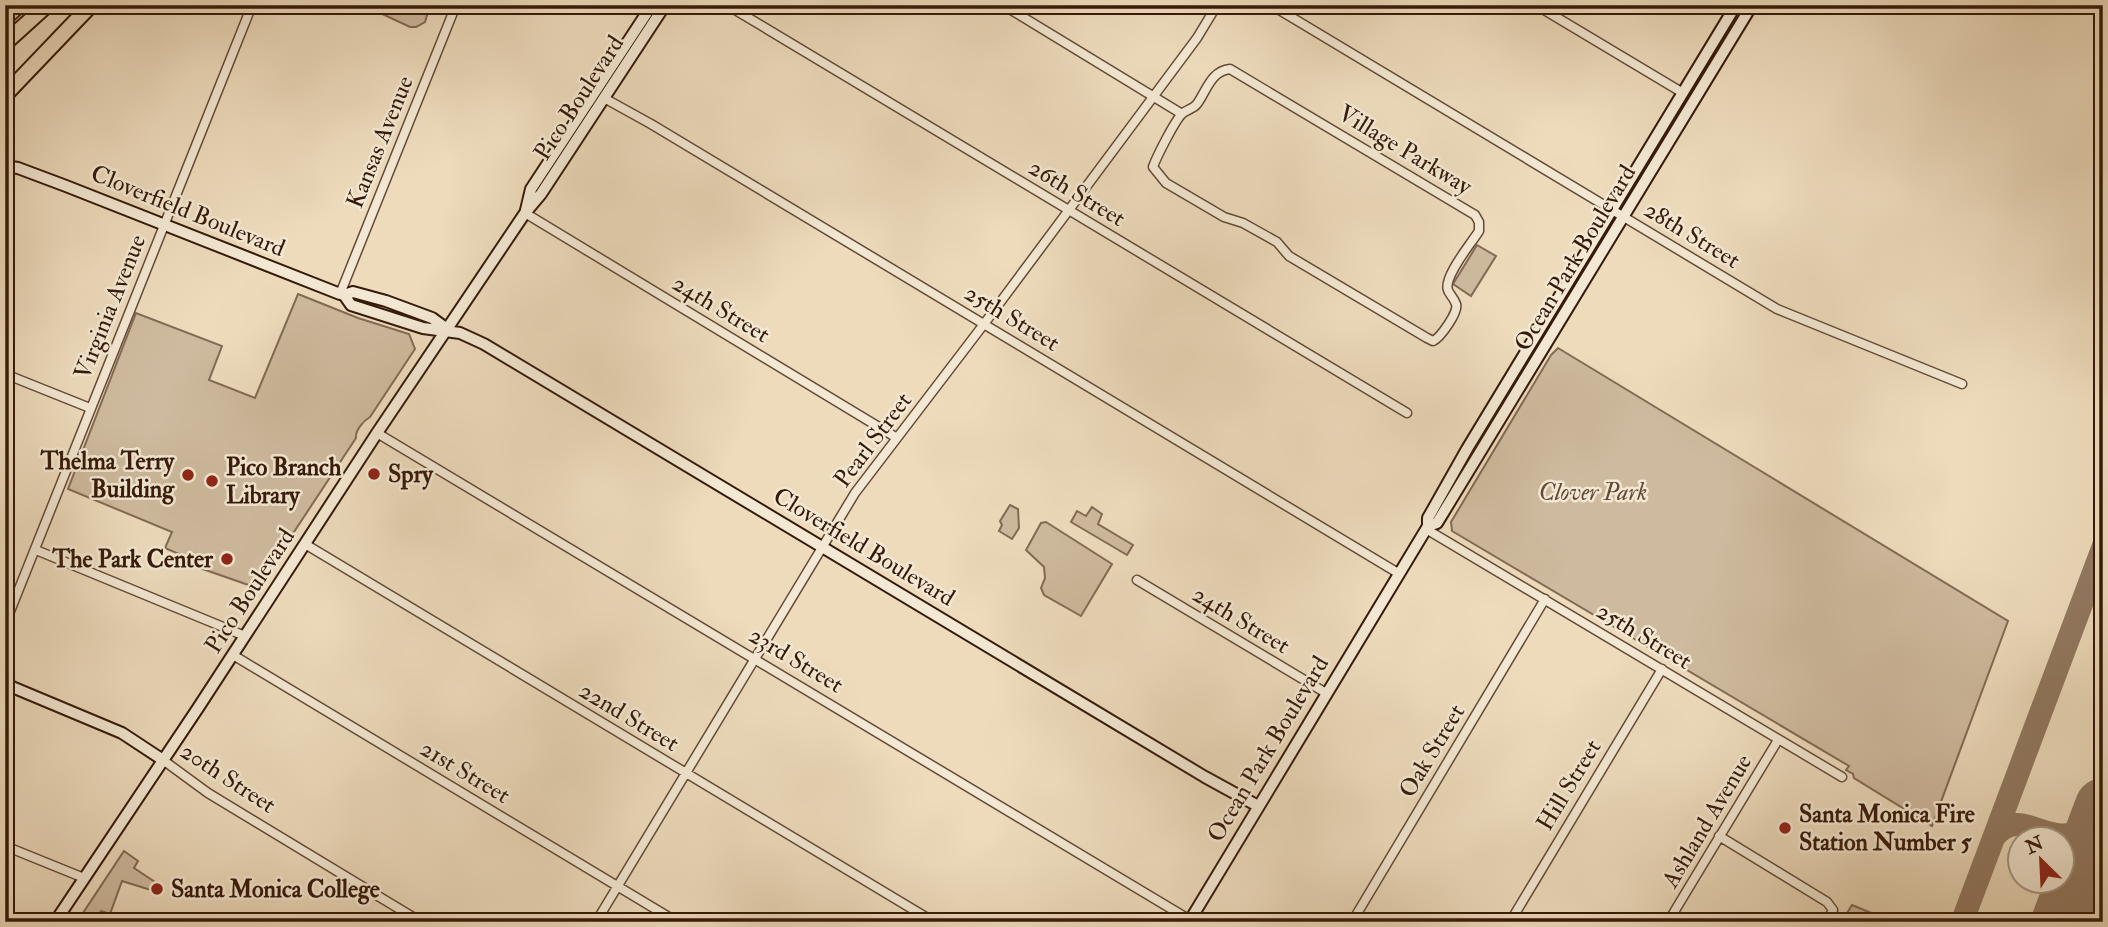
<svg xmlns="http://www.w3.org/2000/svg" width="2108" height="927" viewBox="0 0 2108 927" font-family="'IM FELL Double Pica',serif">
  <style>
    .green { fill: #ceba9e; stroke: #826a54; stroke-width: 2 }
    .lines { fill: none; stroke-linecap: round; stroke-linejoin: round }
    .taxiway { stroke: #927a62; stroke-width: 23 }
    .runway { stroke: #927a62; stroke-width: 56 }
    .street-casing { stroke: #644a36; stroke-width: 11 }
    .secondary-casing { stroke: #361a09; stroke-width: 14 }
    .highway-casing { stroke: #361a09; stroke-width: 18 }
    .street { stroke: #f3e8d3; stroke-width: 8 }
    .secondary { stroke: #f3e8d3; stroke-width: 10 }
    .highway { stroke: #eddbbc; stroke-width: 14 }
    .poi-dot { fill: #8f2418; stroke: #f3e8d3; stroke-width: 2.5 }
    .labels { text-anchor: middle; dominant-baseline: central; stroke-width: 5; stroke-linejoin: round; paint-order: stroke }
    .street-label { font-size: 24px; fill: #361a09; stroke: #f3e8d3 }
    .poi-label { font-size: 24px; font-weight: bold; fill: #361a09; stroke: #f3e8d3; text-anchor: start }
    .park-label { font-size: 24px; font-style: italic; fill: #644a36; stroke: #f3e8d3 }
  </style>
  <rect width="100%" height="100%" fill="#eddbbc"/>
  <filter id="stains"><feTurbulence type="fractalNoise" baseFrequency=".00286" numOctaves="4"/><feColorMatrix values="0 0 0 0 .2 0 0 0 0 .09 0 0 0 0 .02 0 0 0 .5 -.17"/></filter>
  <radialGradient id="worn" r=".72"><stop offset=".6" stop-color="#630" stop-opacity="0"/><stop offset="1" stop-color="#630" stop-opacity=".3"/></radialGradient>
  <path class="green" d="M363,5H430L425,22L416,27H410Z
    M1477,245L1496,256L1471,296L1453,284Z
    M298,294L358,318L409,334L415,349L370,417C363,421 355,431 356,438L257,588L194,566L195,561L165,548L172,532L68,489L136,313L222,346L209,380L255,398Z
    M1558,348L2008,621L1932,826L1854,778L1853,774L1846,770L1849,766L1452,531L1451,522L1551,355Z
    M1010,505L1018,509L1019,528L1012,539L999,531L1002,525L1000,521Z
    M1092,507L1102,514L1098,524L1133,545L1127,555L1071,522L1077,511L1086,516Z
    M1046,522L1112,564L1081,616L1044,595L1041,588L1045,578L1044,567L1026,550L1041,523Z
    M124,851L138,861L134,868L158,884L157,892L122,881L110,914L101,911L97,922H77Z
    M1852,905L1893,922H1861L1847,913Z"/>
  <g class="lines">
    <path class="taxiway" d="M1995,836C2027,799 2057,869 2101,811
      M2062,843L2072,861L2071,890
      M2071,890L2083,872L2103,861
      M1962,922L2103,547"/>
    <path class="runway" d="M2059,922L2103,806"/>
    <defs>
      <path id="street" d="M727,5L1407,413
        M1003,5L1182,114
        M1271,5L1777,309L1962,384
        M1536,5L1683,93
        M1230,69L1475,215L1479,222V231C1470,245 1455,262 1449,279C1444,293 1452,293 1456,304C1459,312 1440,338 1433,341L1427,338L1289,256L1277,242L1243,223L1224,217L1166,183L1153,167C1156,158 1176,118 1183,113C1188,109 1193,109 1197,104C1207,90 1211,71 1230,69Z
        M604,98L651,124L1398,573
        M525,213L897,438
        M340,294L456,5
        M5,374L90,408
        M377,433L1190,920
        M1426,529L1842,777
        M305,544L934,922
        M36,550L245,636
        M1137,580L1326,693
        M5,624L252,5
        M233,655L677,922
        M163,760L208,793L421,922
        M1719,836L1827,902L1833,910L1826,922
        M5,846L84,878
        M596,922L855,493L984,324L1197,38L1217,5
        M1352,922L1545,599
        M1510,922L1662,669
        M1668,922L1778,740"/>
      <path id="secondary" d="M5,166L18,168L66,186L340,294L344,295L353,292L386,301L432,318L447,329
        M526,210L531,189L652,5
        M344,295L351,305L423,328L460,333L484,344L1205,777L1258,806
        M1428,526L1437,523L1752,5
        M5,684L122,733L163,760
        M55,922L198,708L377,433L525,213L541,194L665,5
        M1189,922L1428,526V518L1467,449L1736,5"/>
      <path id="highway" d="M5,18L19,5
        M5,43L47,5
        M5,95L91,5"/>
    </defs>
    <use href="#street" class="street-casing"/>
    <use href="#secondary" class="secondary-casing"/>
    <use href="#highway" class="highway-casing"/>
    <use href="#street" class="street"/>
    <use href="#secondary" class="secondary"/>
    <use href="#highway" class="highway"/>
  </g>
  <g class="poi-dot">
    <circle cx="374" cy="474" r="7"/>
    <circle cx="188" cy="475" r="7"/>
    <circle cx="212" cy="481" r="7"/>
    <circle cx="227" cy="559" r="7"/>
    <circle cx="1785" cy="828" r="7"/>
    <circle cx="157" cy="889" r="7"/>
  </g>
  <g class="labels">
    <g class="street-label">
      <text transform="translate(579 98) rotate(-57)">Pico Boulevard</text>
      <text transform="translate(380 142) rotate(-68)">Kansas Avenue</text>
      <text transform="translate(1405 150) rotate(31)">Village Parkway</text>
      <text transform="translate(1077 193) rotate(31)">26th Street</text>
      <text transform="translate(188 211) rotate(22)">Cloverfield Boulevard</text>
      <text transform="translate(1692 235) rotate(31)">28th Street</text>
      <text transform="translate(1575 258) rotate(-59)">Ocean Park Boulevard</text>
      <text transform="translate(110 307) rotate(-68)">Virginia Avenue</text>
      <text transform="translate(721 309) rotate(31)">24th Street</text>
      <text transform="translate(1012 318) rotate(31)">25th Street</text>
      <text transform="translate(873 440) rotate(-53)">Pearl Street</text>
      <text transform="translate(864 547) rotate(31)">Cloverfield Boulevard</text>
      <text transform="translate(250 591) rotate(-57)">Pico Boulevard</text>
      <text transform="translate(1241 620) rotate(31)">24th Street</text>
      <text transform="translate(1644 636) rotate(31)">25th Street</text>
      <text transform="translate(796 660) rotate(31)">23rd Street</text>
      <text transform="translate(629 717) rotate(31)">22nd Street</text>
      <text transform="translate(1268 749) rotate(-59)">Ocean Park Boulevard</text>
      <text transform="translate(1432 751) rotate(-59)">Oak Street</text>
      <text transform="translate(465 772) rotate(31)">21st Street</text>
      <text transform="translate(228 778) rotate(33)">20th Street</text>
      <text transform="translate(1569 785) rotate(-59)">Hill Street</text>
      <text transform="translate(1707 821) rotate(-59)">Ashland Avenue</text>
    </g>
    <g class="poi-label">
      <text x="174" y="461" text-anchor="end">Thelma Terry<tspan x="174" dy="28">Building</tspan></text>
      <text x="226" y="467">Pico Branch<tspan x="226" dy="28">Library</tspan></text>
      <text x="388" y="474">Spry</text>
      <text x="213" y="559" text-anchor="end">The Park Center</text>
      <text x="1799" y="814">Santa Monica Fire<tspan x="1799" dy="28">Station Number 5</tspan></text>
      <text x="171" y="889">Santa Monica College</text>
    </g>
    <g class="park-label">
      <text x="1593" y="492">Clover Park</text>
    </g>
  </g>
  <rect width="2108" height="927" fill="none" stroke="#eddbbc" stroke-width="28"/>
  <rect x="7" y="7" width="2094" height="913" fill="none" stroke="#361a09" stroke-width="3.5"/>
  <rect x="14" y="14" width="2080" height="899" fill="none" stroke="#361a09" stroke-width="2"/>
  <g transform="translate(2041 860) rotate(336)"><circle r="33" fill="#f3e8d3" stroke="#a79682" stroke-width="2"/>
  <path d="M0-5L12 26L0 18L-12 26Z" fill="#8f2418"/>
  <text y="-10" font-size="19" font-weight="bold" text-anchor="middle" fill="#361a09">N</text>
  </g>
  <rect width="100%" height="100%" filter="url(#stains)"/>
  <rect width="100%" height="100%" fill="url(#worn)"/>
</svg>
